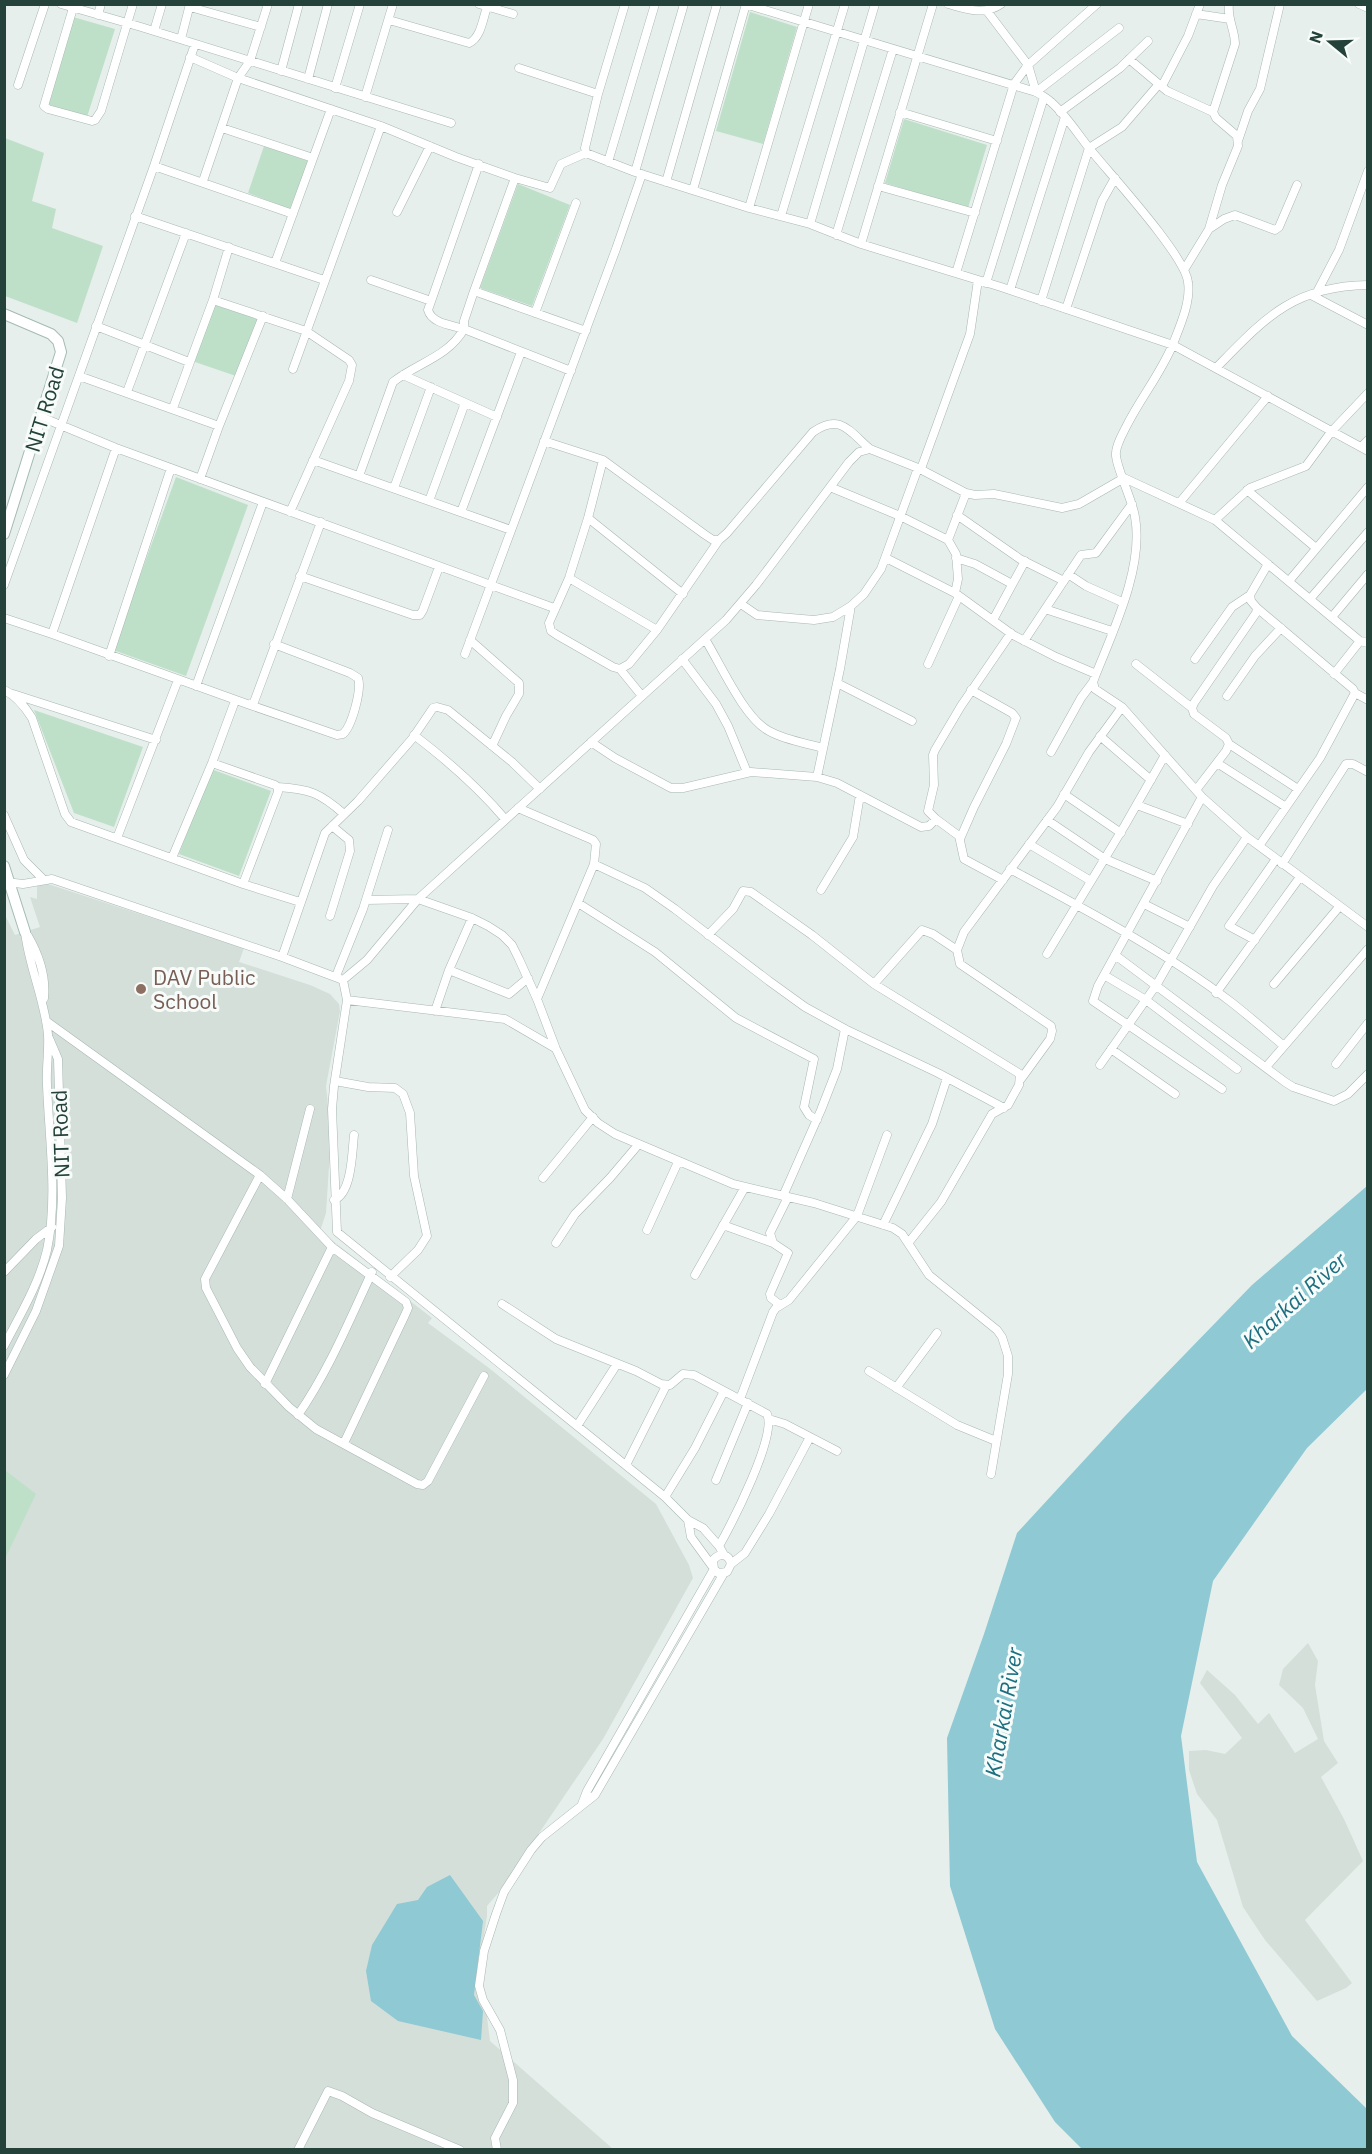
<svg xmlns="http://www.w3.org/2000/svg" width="1372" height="2154" viewBox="0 0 1372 2154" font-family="'IBM Plex Sans',sans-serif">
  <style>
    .built { fill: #d4dfda }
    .green { fill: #bfe0c8 }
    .water { fill: #8ec9d4 }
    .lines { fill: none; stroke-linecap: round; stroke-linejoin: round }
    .minor-casing { stroke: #a8b8b2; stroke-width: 9 }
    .secondary-casing { stroke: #a4bbb3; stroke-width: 12 }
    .minor { stroke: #fff; stroke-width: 8 }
    .secondary { stroke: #fff; stroke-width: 10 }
    .education-dot { fill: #8d6e63; stroke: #f7fbf9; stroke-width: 2 }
    .labels { text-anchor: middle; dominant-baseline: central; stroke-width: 6; stroke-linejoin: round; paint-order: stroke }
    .street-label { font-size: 21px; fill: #24423a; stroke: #f7fbf9 }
    .education-label { font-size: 21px; fill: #785e54; stroke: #f7fbf9; text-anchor: start }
    .water-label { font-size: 22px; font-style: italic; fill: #1c6f80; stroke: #f7fbf9 }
  </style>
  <rect width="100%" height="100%" fill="#e6efeb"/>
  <path class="built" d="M48,884L244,948L239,962L310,985L330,994L339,1004L340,1011L326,1086L331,1135L326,1213L320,1231L432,1318L428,1323L489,1368L656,1504L689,1565L693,1578L603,1739L499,1892L487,1906V1916L480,1960L478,1994L486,2009L490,2041L613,2149H5L4,913L15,935L40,927L30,897L37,899V885Z
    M1308,1643L1318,1661L1315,1685L1324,1741L1338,1763L1321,1777L1344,1819L1363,1861L1305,1920L1352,1983L1346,1988L1317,2001L1265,1940L1243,1907L1217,1820L1197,1794L1189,1770V1751L1206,1750L1225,1754L1242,1738L1200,1683L1207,1670L1235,1695L1258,1724L1269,1713L1295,1753L1318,1739L1303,1708L1279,1685L1283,1669Z"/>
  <path class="green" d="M750,12L797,27L763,144L716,131Z
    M73,17L115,29L87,117L47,104Z
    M904,119L987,145L968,208L885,183Z
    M5,138L44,153L32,201L56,209L52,228L103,246L77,323L5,296Z
    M264,146L308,161L290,209L248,193Z
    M518,184L570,205L532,306L480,288Z
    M215,304L258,319L236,376L192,361Z
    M176,477L248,505L186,676L113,650Z
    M34,710L143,747L114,827L74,813Z
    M211,769L271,791L239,876L179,854Z
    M5,1470L36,1494L5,1559Z"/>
  <path class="water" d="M1367,1186V1389L1307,1448L1213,1581L1181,1736L1197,1862L1292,2036L1367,2109V2149H1082L1055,2122L995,2029L950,1886L947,1738L984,1634L1017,1533L1123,1418L1252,1285Z
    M450,1875L483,1921L474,1995L483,2011L481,2040L398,2021L371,2001L366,1971L372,1945L397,1904L418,1900L427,1887Z"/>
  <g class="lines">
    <defs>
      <path id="minor" d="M61,4L141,27L451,123
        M479,4L513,14
        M625,4L598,94L585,148L586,153L635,172L749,208L810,224
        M745,4L1036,92C1041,95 1047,98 1051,102C1066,115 1077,133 1089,148C1109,173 1185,255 1188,282C1191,302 1180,326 1173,344C1161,373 1140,399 1126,427C1122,435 1117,443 1116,452C1114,463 1133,501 1135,517C1144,566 1114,629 1096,674L1093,682L1095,689L1122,707L1202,797L1247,837L1368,927
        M875,4L810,224L861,244L1001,287L1173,345L1368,451
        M948,4C967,9 984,16 1001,4
        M1359,4L1368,8
        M190,7L261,27
        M73,8L44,106L48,109L92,121L95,120L101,111L133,4
        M987,11L1028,65L1036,92L1119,28
        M1196,14L1230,19
        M98,15L101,4
        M389,20L469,43C481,38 483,18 487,7
        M154,31L162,4
        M181,39L190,4
        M190,57L238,78L381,126L293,369
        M1129,59L1167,91L1213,112
        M519,68L598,94
        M281,71L299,4
        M308,79L328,4
        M18,85L45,4
        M1162,86L1188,36L1200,4
        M335,88L360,4
        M365,97L393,4
        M900,112L997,141
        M1060,112L1120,68L1148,41
        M381,126L456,157L515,178L474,291L464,321V329L571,371
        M222,128L313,158
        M1238,141L1248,111L1260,89L1280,4
        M608,162L655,4
        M154,166L293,214
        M635,172L684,4
        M515,178L550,188L561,164L586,153
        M203,181L238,78L250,61L268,4
        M666,182L717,4
        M878,186L975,213
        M693,190L746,4
        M749,208L809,4
        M397,212L430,146
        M135,216L324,280
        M781,216L845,4
        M1209,229L1224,219L1235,215L1275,230L1279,227L1297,185
        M836,235L893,49
        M861,244L933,4
        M275,263L331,109
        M1184,270L1209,229L1222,185L1238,146L1237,136L1216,118L1213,112L1235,44C1235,30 1227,19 1229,4
        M956,273L1014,84L1028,65L1097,4
        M371,280L431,301
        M986,283L1044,97
        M1010,290L1065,117
        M474,291L586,331
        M1317,292L1339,250L1368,171
        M1311,295L1368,325
        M213,300L306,331L349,360L352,365L349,381L290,512
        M1041,301L1089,148L1122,127L1159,84
        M1066,309L1102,201L1115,178
        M535,313L576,203
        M96,326L189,362
        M1216,368C1265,318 1293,286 1368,285
        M403,375L497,417
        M79,376L219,426
        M127,392L186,233
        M173,408L213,300L229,247
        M41,417L116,448L554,608
        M544,441L603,460L704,534L713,540H719L727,533L813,432C840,413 849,431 870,449
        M1361,447L1368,440
        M313,460L511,530
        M603,460L588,518L569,578L549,623L551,631L557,635L613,667L620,669L629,664L657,630L719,540
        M359,476L393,382C417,363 448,357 464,329C452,325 432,324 428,310L479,164
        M200,479L219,426L263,316
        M830,487L900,516L948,540L956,554L958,579L955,593
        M394,488L431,387
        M1247,490L1316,548
        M429,501L465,403
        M1180,502L1268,396
        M461,512L521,352
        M957,515L1020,559L1064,581
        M588,518L683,594
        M1215,520L1250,488L1306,466L1331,432L1368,393
        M948,540L966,493
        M886,558L955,593L1013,635L1056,657L1096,674
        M956,558L975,564L1012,584
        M1068,574L1086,586L1122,602
        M300,576L413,615H420L423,610L439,567
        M569,578L657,630
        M1289,581L1368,487
        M4,585L154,166L195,44
        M1310,599L1368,532
        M741,604L757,615L814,620L833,617L851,606L864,594L881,569L918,468L966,493L975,495L994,494L1062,508L1079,504L1124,478L1215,520L1360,641L1368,643
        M1257,608L1353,689L1355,693L1320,758L1259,846
        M1045,609L1112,631
        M1332,617L1368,574
        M4,618L52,634L250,705L254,702L321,522
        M993,620L1025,561
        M52,634L116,448
        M705,639C720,663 744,718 769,731C785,740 805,743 823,748
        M470,640L519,683V694L506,716L492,746
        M1024,641L1079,558L1081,555L1096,553L1132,504
        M465,654L616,249L642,174
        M109,656L171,468
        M682,659L716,704L728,726L747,772
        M1195,659L1232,607L1250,595
        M928,664L959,596
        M1136,664L1192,708
        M620,669L642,696
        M1334,674L1360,641
        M837,683L912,721
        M196,686L263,502
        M4,690C17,696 25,707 32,718L65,814L71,822L243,884L300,902
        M1355,693L1368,700
        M13,694L156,740
        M1227,696L1255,656L1281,628
        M250,705L337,735L343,734C352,726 362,689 358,678L350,673L274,644
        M414,735C448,761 478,787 505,819
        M1100,736L1151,780
        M591,742L615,758L671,788H683L751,772L817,777L837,783L921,827L929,826L936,819
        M1229,744L1298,789
        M1051,752L1081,698L1093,682
        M212,763L275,785L278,787V792L243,884
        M1217,763L1286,807
        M817,777L840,669L851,606
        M278,787C310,789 320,793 344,814
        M1196,790L1226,751L1229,744L1226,738L1194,714L1192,708L1194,703L1256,613L1257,608L1251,601L1250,595L1268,564
        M1064,794L1121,833
        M1202,797L1098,986L1093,1001L1222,1089
        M1137,805L1188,824
        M518,808L593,840L596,844L594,864L537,999
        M4,815L24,860L43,879
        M1047,820L1105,859L1157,881
        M117,838L178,680
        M960,839L974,807L1006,744L1016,718L1012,713L971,690
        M1029,844L1091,881
        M172,858L212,763L235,701
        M594,864L645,888L675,909L769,981L805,1007L845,1029L837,1069L821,1110L783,1196
        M1282,864L1346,764H1353L1368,772
        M1010,869C1086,910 1163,950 1231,1002C1249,1016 1266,1031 1284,1046
        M1003,880L964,859L959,836L936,819L928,811L934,785L933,755L935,750L961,706L1011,633
        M6,882L23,884L52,879L282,957L343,980L347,1000L334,1086L332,1109L337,1232L665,1497L688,1520L703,1528L719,1546L724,1555
        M821,890L853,837L860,795
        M366,900L418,899L472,918L488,926L502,935L512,945L519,959L537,999L556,1049L585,1110L598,1123L615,1134L733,1184L814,1203L893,1228L902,1234L929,1275L997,1330L1002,1337L1008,1356V1374L991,1474
        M578,903L655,952L736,1018L814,1059L804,1107L809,1115L817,1120
        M1144,904L1190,927
        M330,916L350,851L349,840L332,826
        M708,935L733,909L743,891L751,892L812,935L874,984L1020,1074L1019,1085L1008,1105L992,1114L941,1202L909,1242
        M28,936C39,955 46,977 44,998
        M1255,940L1229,926L1276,859
        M1047,954L1125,825L1165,755
        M1115,955L1285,1082L1293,1087L1334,1101L1348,1094L1368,1074
        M282,957L325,833L358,801L412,739L433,708L437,707L448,710L512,762L540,789
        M449,970L509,994L528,978
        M1104,975L1146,1000L1237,1069
        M336,976L363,909L388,830
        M343,980L367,960L418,899L726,620L756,585L849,462L859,452L870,449L918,468L922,466L970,334L978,280
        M874,984L922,930L933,934L957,950
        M1274,984L1339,907
        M1216,993L1300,877
        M347,1000L505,1019L555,1048
        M435,1011L449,970L472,918
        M46,1021L260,1175L287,1199L332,1247L406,1302L408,1308L405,1315L344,1443
        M845,1029L938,1073L1004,1108
        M1111,1049L1175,1094
        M1336,1064L1368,1023
        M1100,1065L1157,984L1213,886L1247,837
        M1266,1067L1368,949
        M1021,1079L1050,1039L1052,1031L1051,1026L960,964L957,950L964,932L1057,807L1089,752L1122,707
        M335,1081L368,1087L395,1088L403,1094L410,1113L414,1176L427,1236L418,1250L390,1277
        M260,1175L205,1279L206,1288L237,1348L250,1367L289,1407L316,1429L417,1484L423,1485L428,1481L484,1376
        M543,1178L593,1117
        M287,1199L310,1109
        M334,1200C352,1193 352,1153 354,1135
        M723,1225L773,1243
        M883,1225L932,1124L947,1078
        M647,1230L678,1162
        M556,1243L575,1214L610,1178L638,1145
        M4,1272L36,1239L52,1227
        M695,1275L745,1187
        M502,1304L556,1339L636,1371L661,1384L670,1385L683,1374L694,1375L767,1414C777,1436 732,1523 719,1546
        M780,1305L771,1298L770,1294L788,1253L773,1243L770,1233L788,1197
        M4,1346C20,1315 39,1284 47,1250C58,1198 49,1138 47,1085C46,1068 49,1051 48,1035C45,1000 29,967 25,932
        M869,1371L957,1425L996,1441
        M4,1375L36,1311L59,1246L62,1198L58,1059L49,1038
        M265,1384L332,1247
        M896,1388L937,1333
        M740,1399L773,1312L776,1308L789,1300L857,1216L887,1135
        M298,1415C329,1370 349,1321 372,1272
        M769,1419L785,1424L837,1451
        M577,1426L617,1364
        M626,1465L666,1386
        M716,1480L748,1403
        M665,1497L695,1448L724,1391
        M688,1520L691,1537L712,1566
        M714,1569L718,1573L727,1572L731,1564L745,1553L769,1514L810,1437
        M582,1804L587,1791L714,1569L713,1560C720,1552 729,1554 731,1564
        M298,2150L328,2091L342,2096L372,2113L460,2150
        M497,2150L495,2138L513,2103V2080L500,2030L483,2000L479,1986L484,1951L496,1914L504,1892L531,1850L542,1837L595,1795L724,1573"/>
      <path id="secondary" d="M4,314L51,334L58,341L61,352L4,534
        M4,866L25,932"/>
    </defs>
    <use href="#minor" class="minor-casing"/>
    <use href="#secondary" class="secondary-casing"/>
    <use href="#minor" class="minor"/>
    <use href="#secondary" class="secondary"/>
  </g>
  <circle class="education-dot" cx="141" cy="989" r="6"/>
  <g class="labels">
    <g class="street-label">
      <text transform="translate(44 409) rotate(-73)">NIT Road</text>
      <text transform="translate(60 1134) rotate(-92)">NIT Road</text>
    </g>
    <g class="education-label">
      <text x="153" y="977">DAV Public<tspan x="153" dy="24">School</tspan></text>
    </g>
    <g class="water-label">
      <text transform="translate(1294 1300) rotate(-42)">Kharkai River</text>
      <text transform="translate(1003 1712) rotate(-80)">Kharkai River</text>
    </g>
  </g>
  <rect width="1372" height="2154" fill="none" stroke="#24423a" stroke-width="12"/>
  <g transform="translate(1330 42) rotate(289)" stroke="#f7fbf9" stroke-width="4.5" paint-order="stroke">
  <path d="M0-4.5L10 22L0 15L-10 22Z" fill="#24423a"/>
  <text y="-9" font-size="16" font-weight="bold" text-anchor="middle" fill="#24423a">N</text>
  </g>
</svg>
